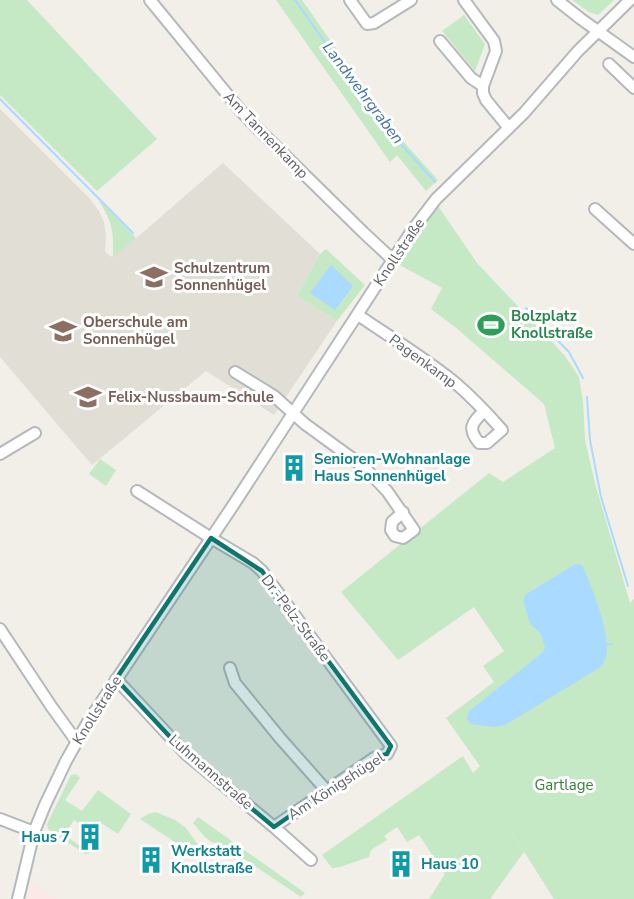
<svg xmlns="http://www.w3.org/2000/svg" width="634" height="899" viewBox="0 0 634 899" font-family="'Nunito Sans',sans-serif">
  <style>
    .education { fill: #e1ded6 }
    .medical { fill: #fce8e6 }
    .green { fill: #c5e8c5 }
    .water { fill: #aadaff }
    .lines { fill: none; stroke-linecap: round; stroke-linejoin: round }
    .stream { stroke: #aadaff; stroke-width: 2 }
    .minor-casing { stroke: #b5b8bc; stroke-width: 14 }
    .minor { stroke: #fff; stroke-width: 10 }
    .marked { fill: #0f766e; fill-opacity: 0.2; stroke: #0f766e; stroke-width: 4.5; stroke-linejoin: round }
    .labels { text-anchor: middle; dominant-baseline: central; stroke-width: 6; stroke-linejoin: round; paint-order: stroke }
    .street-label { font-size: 15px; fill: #5f6368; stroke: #fff }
    .education-label { font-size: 15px; font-weight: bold; fill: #785e54; stroke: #fff; text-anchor: start }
    .leisure-label { font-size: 15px; font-weight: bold; fill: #27864d; stroke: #fff; text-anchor: start }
    .culture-label { font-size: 15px; font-weight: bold; fill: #0d838f; stroke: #fff; text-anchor: start }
    .park-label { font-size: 15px; fill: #348238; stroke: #fff }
    .water-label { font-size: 16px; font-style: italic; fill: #4174aa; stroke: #fff }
  </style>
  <rect width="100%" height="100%" fill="#f1efe8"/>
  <path class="education" d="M0,109L90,199L99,211L104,222L106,236L105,252L112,257L141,234L223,163L320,254L297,296L337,321L274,415L206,371L92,465L0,357Z"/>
  <path class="medical" d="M31,881L56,899H27Z"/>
  <path class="green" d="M0,0H27L157,139L97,191L0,95Z
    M276,0H302L393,130L438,180L426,191L397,155L390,162Z
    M572,0H614L598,15L589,12Z
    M464,15L485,44L475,71L442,31Z
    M98,199L136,238L113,257C114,231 112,222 98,199Z
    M438,206L477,263L565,356L579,377L583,401L585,440L596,487L630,603L634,599V899H554L494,804L524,852L490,899H429L445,874L419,835L407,842L397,827L384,836L387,840L371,850L369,857L340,867L332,868L322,855L463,756L473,773L480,766L446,718L494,682L483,666L504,651L474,607L398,660L341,592L489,473L503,482L555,448L544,404L455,327L431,309L442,288L396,263Z
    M326,249L365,285L337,321L297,296L320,254Z
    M100,459L116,470L106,486L89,474Z
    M76,774L80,778L65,800L82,811L98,790L131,814L118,834L98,821L91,831L74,820L64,835L91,853L85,854L48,829L47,824L71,775Z
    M156,812L175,820L186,828L198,845L211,854L205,862L140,819L148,814Z
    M198,817L305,893L301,897L240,856L210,841L204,836L193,823Z"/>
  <path class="water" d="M331,265L353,286L335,310L310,293Z
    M578,564L582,565L584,569C593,591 613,638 605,660C604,663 601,666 599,668L505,725L495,727L471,724L467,719L468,713L472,709L542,653L545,648L541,634L530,624L524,603V597L528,593L574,565Z"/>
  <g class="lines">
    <path class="stream" d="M295,0L383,124L435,182
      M0,99L133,233
      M526,308L569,352L583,378
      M587,397L590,440L601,497L628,586
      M605,645L612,644"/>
    <defs>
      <path id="minor" d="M150,0L240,110L256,127L364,233L393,260
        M350,0L367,24L374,23L411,0
        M464,0L494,41L496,51L483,86V93L486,100L509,128
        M557,0L581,19L634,57
        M440,41L471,78L483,86
        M609,64L634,88
        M595,209L634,244
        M358,315C390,337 423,357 453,381C471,396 487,413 502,430L487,443H479C467,428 472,423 484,411
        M235,372L274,396L305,424L364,467L387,491L414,530L403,538L395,536L391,530L392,522L403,512
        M0,454L35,433
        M137,491L211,538L253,563L262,571L391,746L387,754L374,758L274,827
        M0,629L51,706L77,742
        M230,668L235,683L280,738L327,791
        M116,679L186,754L274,827L311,860
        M0,819L34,832
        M18,899L34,832L45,805L66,761L88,722L234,504L411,232L436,199L524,113L578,51L630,0"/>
    </defs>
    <use href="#minor" class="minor-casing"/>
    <use href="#minor" class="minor"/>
  </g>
  <path class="marked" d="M211,538L262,571L391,746L387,754L374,758L274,827L186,754L116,679Z"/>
  <defs>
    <symbol id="school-bare" viewBox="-9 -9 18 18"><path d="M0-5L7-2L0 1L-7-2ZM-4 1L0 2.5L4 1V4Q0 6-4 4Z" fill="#8d6e63" stroke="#fff" stroke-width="2.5" paint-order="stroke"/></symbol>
    <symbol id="stadium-bare" viewBox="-9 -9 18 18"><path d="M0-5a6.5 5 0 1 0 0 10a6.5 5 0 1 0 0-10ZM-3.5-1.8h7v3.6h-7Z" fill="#2e9e5b" stroke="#fff" stroke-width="2.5" paint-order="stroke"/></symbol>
    <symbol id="building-bare" viewBox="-9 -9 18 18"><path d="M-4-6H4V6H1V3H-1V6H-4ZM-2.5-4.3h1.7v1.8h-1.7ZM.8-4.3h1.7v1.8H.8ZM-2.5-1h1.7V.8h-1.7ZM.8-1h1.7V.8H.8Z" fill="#0f9aa8" stroke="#fff" stroke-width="2.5" paint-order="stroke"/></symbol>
  </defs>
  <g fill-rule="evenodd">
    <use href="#school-bare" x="135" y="258" width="38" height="38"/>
    <use href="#stadium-bare" x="472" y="306" width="38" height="38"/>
    <use href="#school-bare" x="44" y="312" width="38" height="38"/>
    <use href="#school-bare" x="69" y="378" width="38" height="38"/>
    <use href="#building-bare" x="275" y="449" width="38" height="38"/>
    <use href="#building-bare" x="71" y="818" width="38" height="38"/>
    <use href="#building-bare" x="132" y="841" width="38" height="38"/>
    <use href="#building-bare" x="382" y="845" width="38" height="38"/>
  </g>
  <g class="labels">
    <g class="street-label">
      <text transform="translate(266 135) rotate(46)">Am Tannenkamp</text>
      <text transform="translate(399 252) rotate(-56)">Knollstraße</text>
      <text transform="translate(423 361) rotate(36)">Pagenkamp</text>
      <text transform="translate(296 618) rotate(53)">Dr.-Pelz-Straße</text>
      <text transform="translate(97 710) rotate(-58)">Knollstraße</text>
      <text transform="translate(211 772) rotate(41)">Luhmannstraße</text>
      <text transform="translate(336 786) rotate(-33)">Am Königshügel</text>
    </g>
    <g class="education-label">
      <text x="174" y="268">Schulzentrum<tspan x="174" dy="17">Sonnenhügel</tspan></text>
      <text x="83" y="322">Oberschule am<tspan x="83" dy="17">Sonnenhügel</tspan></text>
      <text x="108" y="397">Felix-Nussbaum-Schule</text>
    </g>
    <g class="leisure-label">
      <text x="511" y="316">Bolzplatz<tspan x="511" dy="17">Knollstraße</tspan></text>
    </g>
    <g class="culture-label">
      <text x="314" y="459">Senioren-Wohnanlage<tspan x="314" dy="17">Haus Sonnenhügel</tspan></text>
      <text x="70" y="837" text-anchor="end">Haus 7</text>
      <text x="171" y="851">Werkstatt<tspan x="171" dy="17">Knollstraße</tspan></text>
      <text x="421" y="864">Haus 10</text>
    </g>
    <g class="park-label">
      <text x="564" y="785">Gartlage</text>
    </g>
    <g class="water-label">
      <text transform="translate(363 93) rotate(53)">Landwehrgraben</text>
    </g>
  </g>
</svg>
